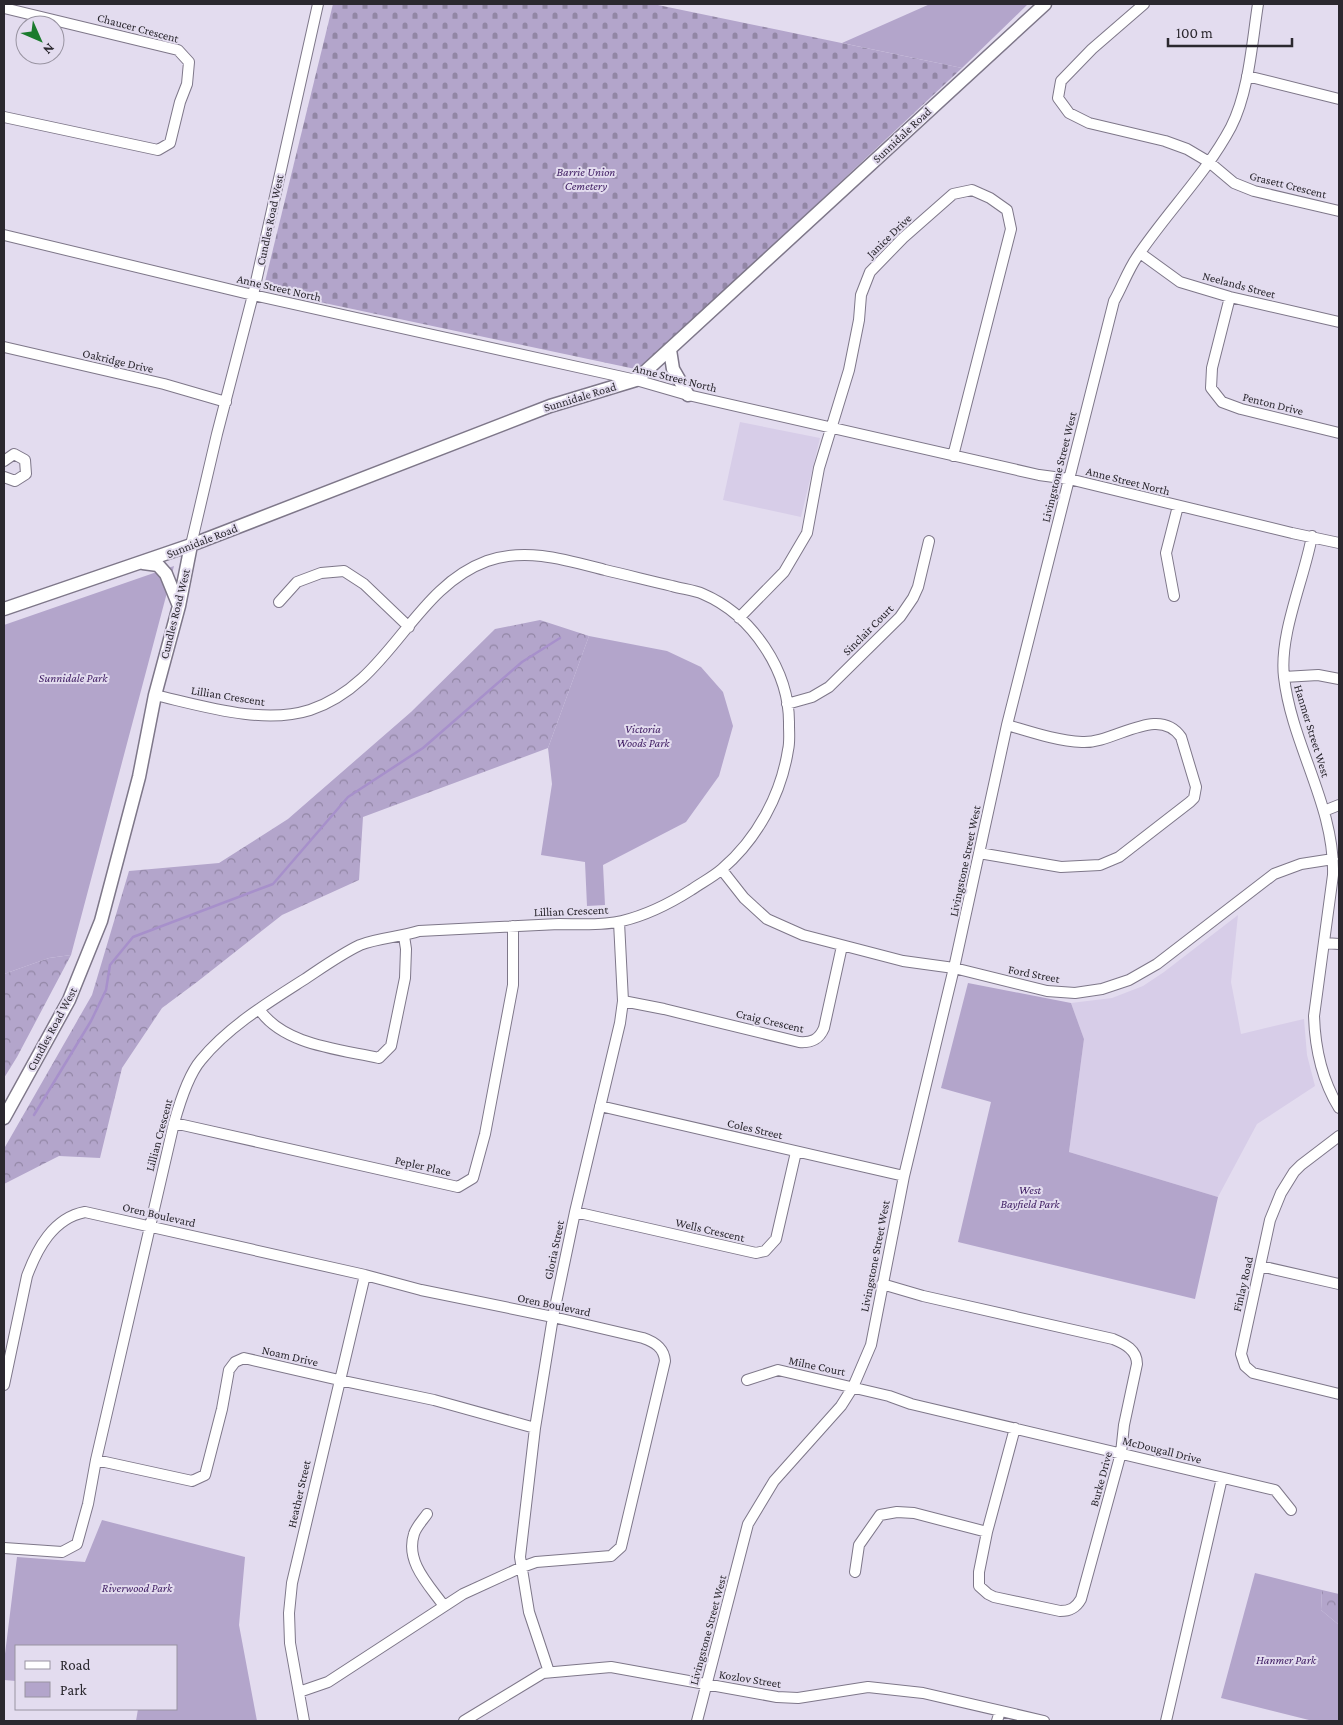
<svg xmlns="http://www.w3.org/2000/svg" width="1343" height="1725" viewBox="0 0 1343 1725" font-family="'Crimson Pro',serif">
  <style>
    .built { fill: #d7cde8 }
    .green { fill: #b3a5cb }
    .forest { fill: url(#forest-crowns) }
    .cemetery { fill: url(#cemetery-stones) }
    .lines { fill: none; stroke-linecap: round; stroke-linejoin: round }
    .stream { stroke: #a790cb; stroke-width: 2.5 }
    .minor-casing { stroke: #7e7789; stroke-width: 12 }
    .major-casing { stroke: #7e7789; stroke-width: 15 }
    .minor { stroke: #fff; stroke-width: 10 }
    .major { stroke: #fff; stroke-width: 12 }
    .labels { text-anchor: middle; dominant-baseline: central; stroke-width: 4; stroke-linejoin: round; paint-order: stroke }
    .street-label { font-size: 12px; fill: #2b282f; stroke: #e3dcef }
    .park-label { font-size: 12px; font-style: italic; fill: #3d1b61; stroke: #e3dcef }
  </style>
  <defs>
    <pattern id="forest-crowns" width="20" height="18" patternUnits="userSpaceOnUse" patternTransform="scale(1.25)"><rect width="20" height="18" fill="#b3a5cb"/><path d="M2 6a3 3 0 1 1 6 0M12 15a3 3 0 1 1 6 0" fill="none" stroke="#9286a5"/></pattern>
    <pattern id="cemetery-stones" width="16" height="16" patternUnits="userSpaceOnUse" patternTransform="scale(1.25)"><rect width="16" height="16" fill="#b3a5cb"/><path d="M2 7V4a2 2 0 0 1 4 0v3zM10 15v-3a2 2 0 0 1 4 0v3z" fill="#9286a5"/></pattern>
  </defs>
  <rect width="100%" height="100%" fill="#e3dcef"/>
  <path class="built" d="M740,422L820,438L801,517L723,500Z
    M1238,915L1231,982L1241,1034L1304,1019L1307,1055L1315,1086L1257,1124L1218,1197L1069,1152L1084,1039L1071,1003L1112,998L1143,986L1164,972Z"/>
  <path class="green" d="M930,4H1028L962,68L842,43Z
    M174,566L71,955L49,958L4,974V625Z
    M589,636L667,651L701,667L723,692L733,726L719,776L686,822L603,865L605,905L587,906L585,862L541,855L552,784L548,748Z
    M968,983L1071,1003L1084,1039L1069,1152L1218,1197L1195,1299L958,1242L991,1102L941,1088Z
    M102,1520L245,1557L239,1625L257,1721H136L138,1709H176V1646H16V1681L4,1680V1662L17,1557L85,1562Z
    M1255,1573L1322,1590L1321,1610L1339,1625V1721H1313L1221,1698Z"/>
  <path class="forest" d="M540,620L589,636L548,748L363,817L359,880L282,915L197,982L162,1008L122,1068L100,1158L59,1156L4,1184L5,1147L92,995L129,871L219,863L288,819L411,712L495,629Z
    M71,955L17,1057L4,1078V974L49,958Z
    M1322,1590L1339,1594V1625L1321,1610Z"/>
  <path class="cemetery" d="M333,4H653L962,68L640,370L263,290Z"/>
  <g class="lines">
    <path class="stream" d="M34,1115L91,1021L106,990L110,965L133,937L273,884L348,797L423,748L522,662L560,638"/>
    <defs>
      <path id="minor" d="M1144,4L1092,49L1061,81L1058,98L1069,113L1089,123L1165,141L1187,149L1209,162L1234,183L1254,191L1339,211
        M4,8L178,50L189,62L187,84L180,102L170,143L158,150L4,117
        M1247,76L1339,99
        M4,235L253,295L636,380L688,395L1039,475L1069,479L1292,533L1339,543
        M1140,253L1180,282L1230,297L1339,322
        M1230,297L1212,368L1211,388L1222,402L1241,409L1339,433
        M4,347L164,384L226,402
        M4,461L14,454L25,460L26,474L15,481L4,477
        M1312,536C1304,580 1279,634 1284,677C1292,746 1335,806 1333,875L1314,1016C1315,1048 1322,1080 1339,1108
        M191,545L217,434L253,295L318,4
        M1174,596L1166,553L1178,506
        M279,602L297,582L321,573L344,571L364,584L409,627
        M739,618L784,572L807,533L819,468L849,370L859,320L861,295L870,272L903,238L953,194L972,190L990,198L1007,210L1011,229L953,456
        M1284,677L1318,675L1339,679
        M787,704L812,697L829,687L900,617L913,598L918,587L929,541
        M1324,811L1339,805
        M979,853L1061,867L1100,865L1119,857L1190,802L1194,798L1196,787L1181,737C1158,704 1114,744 1082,742C1057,741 1031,732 1007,725
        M722,870L744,898L767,919L803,935L903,961L954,968L1047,991L1075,993L1102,989L1129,980L1157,964L1274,874L1301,864L1333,859
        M1325,943L1339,944
        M623,1001L664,1009L799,1042C811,1043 819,1040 824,1028L842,946
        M259,1009C283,1045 339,1049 379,1058L391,1046L405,978L406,949L404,936
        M600,1106L904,1176
        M174,1123L458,1187L473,1178L485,1134L513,985V926
        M1339,1136L1301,1165L1294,1172L1281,1193L1270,1220L1241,1354L1245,1366L1253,1373L1339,1394
        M575,1212L747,1251L756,1253L765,1251L776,1239L796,1152
        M1260,1266L1339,1284
        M882,1284L923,1296L1113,1339C1125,1344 1137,1350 1137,1364L1124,1425L1121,1453L1081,1599C1076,1608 1070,1611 1060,1611L994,1597L988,1594L979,1586V1572L987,1532L1015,1428
        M747,1380L778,1370L889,1396L911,1404L1275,1490L1291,1510
        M4,1385L27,1276C37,1249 53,1218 85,1212L365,1275L421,1290L553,1317L643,1338C655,1342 664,1348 665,1361L621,1547L611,1556L536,1562L522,1567L463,1594L328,1682L299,1692
        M96,1460L192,1481L205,1475L222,1409L229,1370L235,1362L244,1358L339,1380L434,1400L535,1428
        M427,1514C423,1520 416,1527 414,1534C405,1562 429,1585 444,1606
        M4,1548L62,1552L77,1544L88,1504L96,1460L174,1123C179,1105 189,1074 201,1060C229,1026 269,1002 305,979C323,967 341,954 360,945C377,938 401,937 419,931C466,929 512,926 559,924C578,924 603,926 622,921C647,915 669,904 691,890C701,883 713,877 722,869C757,839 781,795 788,750C790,742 789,733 789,725C790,671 752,615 703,594C694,590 682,589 672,586C650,581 627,575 605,570C567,560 526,547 487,561C411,589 391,683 310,710C263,725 203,706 155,695
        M855,1572L859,1545L880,1515L897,1512L914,1513L987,1532
        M549,1672L529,1612L520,1557L535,1428L553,1317L575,1212L620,1023L623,1001L619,922
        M304,1721L290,1643L289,1613L292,1583L365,1275
        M464,1721L543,1673L611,1667L777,1697L798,1698L868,1687L923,1693L1044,1721
        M697,1721L748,1524L774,1481L841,1406L853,1387L871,1345L904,1176L954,968L1007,725L1114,301C1122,287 1128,270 1137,257C1167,212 1206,174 1231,127C1249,92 1252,42 1258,4
        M997,1721L1000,1711
        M1166,1721L1222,1478"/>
      <path id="major" d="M670,350L673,369L688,395
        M143,563L158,565L166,574L179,606
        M4,609L191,545L550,406L636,380L1045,4
        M4,1118L69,1000L101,921L139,777L155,695L179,606L191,545"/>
    </defs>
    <use href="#minor" class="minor-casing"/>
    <use href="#major" class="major-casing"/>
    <use href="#minor" class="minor"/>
    <use href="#major" class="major"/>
  </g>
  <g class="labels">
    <g class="street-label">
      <text transform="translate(138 28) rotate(15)">Chaucer Crescent</text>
      <text transform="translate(902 135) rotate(-43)">Sunnidale Road</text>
      <text transform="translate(1288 185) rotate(14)">Grasett Crescent</text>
      <text transform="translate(270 220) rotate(-78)">Cundles Road West</text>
      <text transform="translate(889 236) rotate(-44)">Janice Drive</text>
      <text transform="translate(1239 285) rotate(15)">Neelands Street</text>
      <text transform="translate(279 288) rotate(13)">Anne Street North</text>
      <text transform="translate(118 361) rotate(13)">Oakridge Drive</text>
      <text transform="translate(675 378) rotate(14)">Anne Street North</text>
      <text transform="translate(580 397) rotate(-17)">Sunnidale Road</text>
      <text transform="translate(1273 404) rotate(14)">Penton Drive</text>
      <text transform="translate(1059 467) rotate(-76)">Livingstone Street West</text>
      <text transform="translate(1128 481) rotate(14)">Anne Street North</text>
      <text transform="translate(202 541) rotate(-21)">Sunnidale Road</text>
      <text transform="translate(175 614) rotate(-76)">Cundles Road West</text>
      <text transform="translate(868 630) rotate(-45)">Sinclair Court</text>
      <text transform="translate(228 696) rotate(9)">Lillian Crescent</text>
      <text transform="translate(1312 731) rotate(73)">Hanmer Street West</text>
      <text transform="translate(965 861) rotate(-78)">Livingstone Street West</text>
      <text transform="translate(571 911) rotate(-2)">Lillian Crescent</text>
      <text transform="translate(1034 974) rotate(11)">Ford Street</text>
      <text transform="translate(770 1021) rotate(13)">Craig Crescent</text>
      <text transform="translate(52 1029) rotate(-62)">Cundles Road West</text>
      <text transform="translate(755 1129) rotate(13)">Coles Street</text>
      <text transform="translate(159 1135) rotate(-75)">Lillian Crescent</text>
      <text transform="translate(423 1166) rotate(13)">Pepler Place</text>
      <text transform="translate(159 1215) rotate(13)">Oren Boulevard</text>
      <text transform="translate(710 1230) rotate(13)">Wells Crescent</text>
      <text transform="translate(554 1250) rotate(-78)">Gloria Street</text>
      <text transform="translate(875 1256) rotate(-79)">Livingstone Street West</text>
      <text transform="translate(1243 1284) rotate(-77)">Finlay Road</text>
      <text transform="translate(554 1305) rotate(12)">Oren Boulevard</text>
      <text transform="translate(290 1356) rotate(13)">Noam Drive</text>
      <text transform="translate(817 1366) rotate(12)">Milne Court</text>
      <text transform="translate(1162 1450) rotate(14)">McDougall Drive</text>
      <text transform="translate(1101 1479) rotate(-75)">Burke Drive</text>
      <text transform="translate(299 1494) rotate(-77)">Heather Street</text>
      <text transform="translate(708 1630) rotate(-75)">Livingstone Street West</text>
      <text transform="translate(750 1679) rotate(9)">Kozlov Street</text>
    </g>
    <g class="park-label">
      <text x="586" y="172">Barrie Union<tspan x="586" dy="14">Cemetery</tspan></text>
      <text x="73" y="678">Sunnidale Park</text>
      <text x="643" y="729">Victoria<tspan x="643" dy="14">Woods Park</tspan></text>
      <text x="1030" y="1190">West<tspan x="1030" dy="14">Bayfield Park</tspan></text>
      <text x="137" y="1588">Riverwood Park</text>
      <text x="1286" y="1660">Hanmer Park</text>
    </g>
  </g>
  <rect width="1343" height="1725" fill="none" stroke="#2b282f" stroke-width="10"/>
  <rect x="15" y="1645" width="162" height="65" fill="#e3dcef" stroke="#9994a2"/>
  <rect x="25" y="1661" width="25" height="8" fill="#ffffff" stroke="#9994a2"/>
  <text x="60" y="1670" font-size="15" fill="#2b282f">Road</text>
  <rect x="25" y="1682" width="25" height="15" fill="#b3a5cb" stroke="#9994a2"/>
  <text x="60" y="1695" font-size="15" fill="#2b282f">Park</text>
  <g transform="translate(40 40) rotate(135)"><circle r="24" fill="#e3dcef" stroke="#9994a2"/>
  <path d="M0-4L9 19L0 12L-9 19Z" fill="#1a7b2d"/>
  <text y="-8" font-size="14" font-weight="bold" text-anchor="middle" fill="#2b282f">N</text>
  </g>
  <path d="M1168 38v8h124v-8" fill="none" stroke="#2b282f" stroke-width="2.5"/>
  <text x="1176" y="38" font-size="15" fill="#2b282f" stroke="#e3dcef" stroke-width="4" paint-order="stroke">100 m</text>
</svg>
